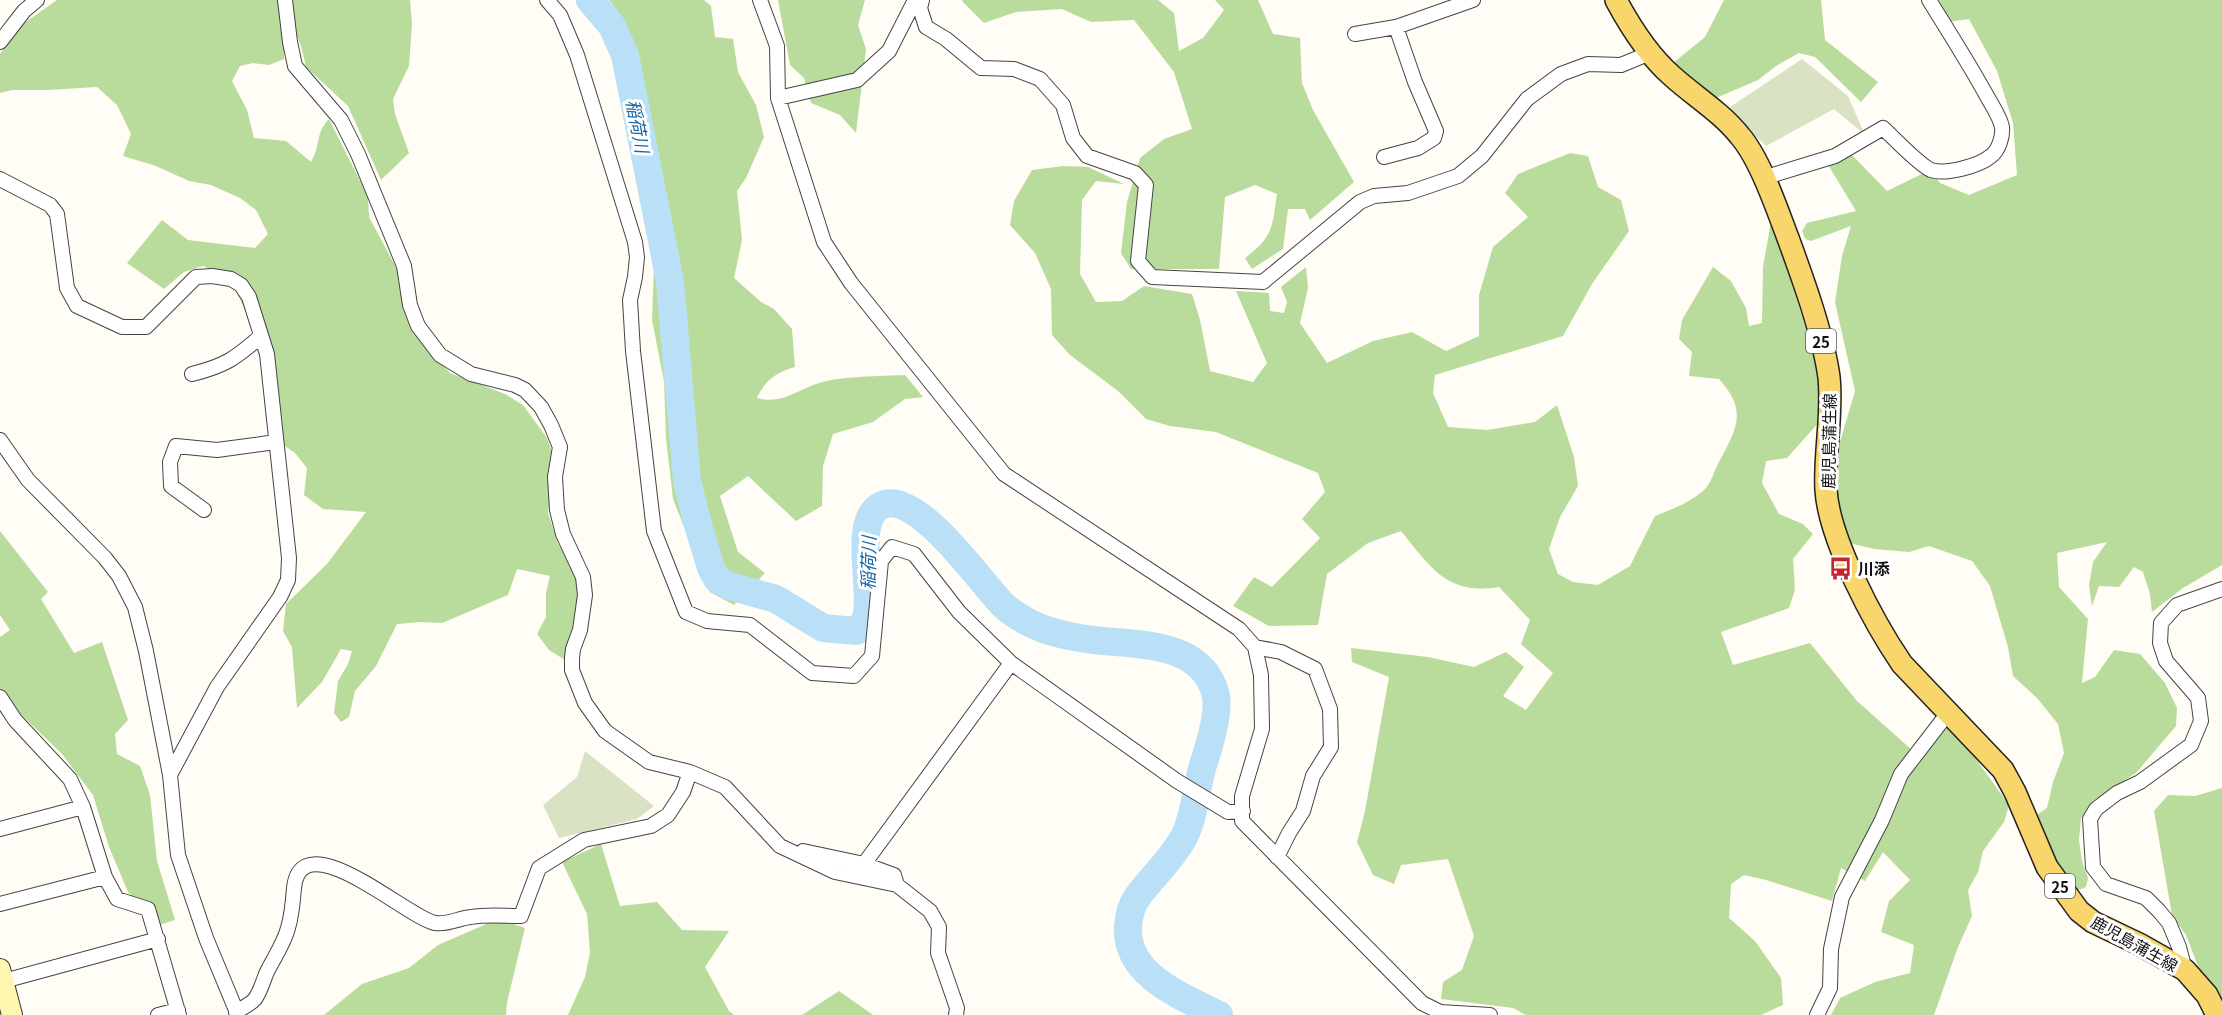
<svg xmlns="http://www.w3.org/2000/svg" width="2222" height="1015" viewBox="0 0 2222 1015" font-family="Georgia,'Noto Sans JP',serif">
  <style>
    .forest { fill: #b9dc9c }
    .cemetery { fill: #d9e3c4 }
    .lines { fill: none; stroke-linecap: round; stroke-linejoin: round }
    .river { stroke: #b9e0f7; stroke-width: 28 }
    .street-casing { stroke: #444; stroke-width: 16 }
    .secondary-casing { stroke: #333; stroke-width: 22 }
    .primary-casing { stroke: #222; stroke-width: 24 }
    .street { stroke: #fff; stroke-width: 14 }
    .secondary { stroke: #fff6b0; stroke-width: 20 }
    .primary { stroke: #f9d66b; stroke-width: 21 }
    .labels { text-anchor: middle; dominant-baseline: central; stroke-width: 6; stroke-linejoin: round; paint-order: stroke }
    .shield { fill: #fff; stroke: #585858; stroke-width: 1.5 }
    .shield-label { font-size: 15px; font-weight: bold; fill: #111 }
    .street-label { font-size: 16px; fill: #111; stroke: #fff }
    .poi-label { font-size: 16px; font-weight: bold; fill: #111; stroke: #fff; text-anchor: start }
    .water-label { font-size: 18px; font-style: italic; fill: #1768a6; stroke: #fff }
  </style>
  <rect width="100%" height="100%" fill="#fffdf5"/>
  <path class="forest" d="M57,0H410L412,24L409,66L393,99L395,114L409,153L381,180L348,106L306,67L301,46L284,3V59L269,65L253,63L240,66L232,81L247,110L254,138L286,141L311,162C321,145 315,133 329,119L368,197L369,217L398,271L408,321L423,342L450,373L505,394L523,405L547,438L554,457L548,513L558,544L568,557L582,595L577,627L565,660L549,650L537,634L546,617V593L550,576L517,569L508,595L442,623L421,622L397,624L376,666L355,691L349,717L341,722L334,713L338,681L348,664L352,651L341,649L322,682L297,708L292,647L283,631L286,604L327,564L366,512L323,509L304,495L307,468L295,453L269,435L270,382L252,324L230,279L203,266L184,272L164,289L127,263L162,220L188,240L255,248L268,234L256,210L240,198L211,185L189,181L156,166L123,156L131,134L117,105L97,87L48,90H12L0,93V54L20,26Z
    M609,0H704L711,6L715,37L733,39L738,72L756,105L764,137L746,178L737,191L742,240L734,278L761,302L774,309L792,329L795,367C777,372 765,380 757,398C782,405 797,390 819,383C841,376 881,376 905,375L923,397L905,399L873,422L833,434L823,466L822,506L796,521L748,476L720,496L738,552L765,573L734,605L710,592L673,499L666,438L664,381L652,320L654,266L645,107L616,9Z
    M778,0H865L858,25L866,49L856,133L840,115L811,103L804,78L790,65Z
    M963,0H1158L1174,13L1179,51L1203,38L1224,10L1215,0H1258L1273,34L1300,38L1302,83L1313,110L1354,182L1310,220L1305,209H1288L1283,249L1252,269L1245,258C1274,236 1272,227 1277,194L1255,185L1225,197L1219,269H1131L1121,253L1127,202L1140,158L1164,139L1192,129L1174,72L1134,20L1091,22L1062,9L1016,12L984,23L962,1Z
    M1724,0H1821L1825,40L1878,82L1861,102L1815,57L1799,53L1776,66L1758,80L1716,98L1673,63L1705,37Z
    M1939,0H2222V565L2183,588L2152,612L2150,594L2143,572L2134,567L2119,587L2099,586L2092,606L2089,585L2093,562L2107,542L2057,553L2059,587L2088,619L2082,683L2095,677L2114,650L2140,654L2165,683L2177,708L2176,726L2136,773L2093,801L2081,818L2079,840L2082,861L2088,878L2086,887L2074,892L2060,875L2035,816L2047,808L2053,782L2064,753L2058,724L2037,698L2013,676L2008,647L1990,586L1972,561L1929,546L1909,552L1874,549L1849,543L1834,493L1837,452L1855,391L1835,302L1842,256L1851,226L1811,241L1805,239L1802,231L1807,223L1856,211L1827,163L1850,153L1887,191L1926,172L1934,174L1940,183L1969,195L2017,175L2013,123L1997,71L1969,19L1949,22Z
    M1570,153L1588,156L1598,187L1621,200L1629,231L1592,284L1563,336L1435,375L1433,393L1448,427L1487,430L1535,422L1557,405L1574,457L1578,486L1560,517L1549,549L1558,574L1573,582L1598,585L1630,566L1655,516C1673,509 1689,503 1704,490C1711,484 1714,471 1719,462C1737,428 1748,411 1719,379L1689,376L1692,352L1679,339L1682,320L1713,267L1731,281L1746,308L1749,326L1762,323L1763,267L1772,216L1777,238L1816,360L1821,420L1787,458L1766,461L1762,483L1779,514L1803,524L1813,534L1793,559L1795,590L1789,608L1721,632L1733,665L1810,643L1857,701L1912,750L1944,729L1953,727L2009,805L2004,822L1983,851L1978,872L1968,890L1972,916L1958,947L1934,1015H1831L1840,998L1875,982L1910,973L1914,945L1881,932L1889,901L1910,880L1883,852L1865,881L1841,868L1832,901L1766,880L1744,875L1731,884L1729,918L1755,941L1781,978L1783,1005L1761,1015H1526L1513,1008L1441,999L1443,982L1462,970L1474,936L1448,859L1401,865L1394,884L1373,875L1357,842L1365,811L1389,677L1352,662L1351,648L1428,657L1474,667L1506,652L1524,667L1503,696L1526,710L1553,673L1521,644L1530,620L1499,587C1448,596 1430,567 1401,531L1368,543L1327,574L1318,625L1269,626L1233,606L1254,577L1272,587L1320,538L1302,519L1325,492L1318,473L1216,432L1170,426L1146,419L1118,391L1070,355L1052,335L1051,289L1035,253L1010,225L1014,201L1032,170L1063,166L1088,167L1124,184L1096,181L1082,200L1080,274L1096,302L1122,301L1144,286L1192,294L1200,320L1210,371L1253,382L1267,363L1236,291L1269,293L1270,311L1284,313L1287,302L1281,287L1306,267L1308,288L1300,323L1327,363L1373,341L1412,332L1446,351L1479,336V295L1493,247L1528,217L1505,193L1518,174Z
    M0,531L48,592L41,599L74,653L102,642L128,720L115,734L117,754L140,766L150,795L157,861L175,920L156,926L128,892L109,847L93,795L62,754L8,702L0,689V637L10,630L0,615Z
    M2222,788V1007L2201,974L2186,935L2172,915L2154,811L2168,795L2195,796Z
    M601,844L620,906L657,902L682,930L729,931L705,967L729,1011L734,1015H568L585,977L590,952L587,914L562,862Z
    M498,919L525,928L507,1002L506,1015H324L362,984L409,968L438,945Z
    M839,991L873,1015H802Z"/>
  <path class="cemetery" d="M1802,59L1848,96L1865,135L1834,109L1766,146L1727,109Z
    M585,751L654,806L637,819L559,838L543,805L577,777Z"/>
  <g class="lines">
    <path class="river" d="M590,0L612,26L625,55L670,281L687,481L698,525L711,568L717,579L730,586L776,599L823,628L856,631C859,628 863,624 865,620C876,596 850,519 882,505C917,489 981,583 1003,605C1009,611 1019,617 1026,621C1042,630 1062,635 1080,638C1125,647 1202,635 1216,696C1219,714 1209,747 1203,765C1196,788 1195,815 1184,837C1172,859 1153,876 1138,896C1131,905 1129,915 1128,926C1125,976 1182,996 1219,1015"/>
    <defs>
      <path id="street" d="M285,0L290,42L295,66L341,120L358,154L404,266L410,305L418,326L440,355L471,374L515,385L525,390L541,407L551,425L560,447L555,477L557,510L563,534L583,577L585,595L580,630L573,649L572,658V670L585,703L605,731L649,762L690,772L725,787L780,846L835,872L897,885L930,911L939,927L938,953L957,1008L956,1015
        M547,0L560,15L577,55L635,242L637,257L635,277L630,300L633,351L654,531L686,612L707,621L750,625L812,673L854,676L872,656L881,561L892,547L914,554L959,612L1011,663
        M760,0L777,46L778,98L824,242L851,283L1004,474L1239,629L1255,647L1261,675L1262,729L1242,796V821L1422,1003L1440,1012L1490,1015
        M922,0L920,8L926,27L946,39L981,68L1014,69L1040,79L1063,105L1073,138L1087,156L1135,173L1146,185L1138,261L1152,277L1263,282L1360,202L1374,196L1408,193L1458,176L1482,156L1527,99L1561,74L1588,64L1621,65L1650,53
        M1355,34L1396,27L1473,0
        M0,42L24,11L37,0
        M778,98L857,80L889,51L915,0
        M1384,157L1418,148L1434,138L1436,131L1415,82L1396,27
        M1763,178L1835,156L1883,128C1894,138 1919,165 1931,170C1946,175 1979,166 1991,156C1999,150 2003,136 2002,127C2000,117 1993,107 1988,98C1970,65 1949,32 1929,0
        M0,179L50,205L57,214L67,288L77,306L122,327H146L196,277L212,276L231,279L241,285L249,297L267,354L289,558L288,580L280,597L217,687L170,775
        M192,374C225,366 236,358 261,336
        M0,440L28,480L105,558L119,576L135,607L146,651L170,775L178,855L206,938L238,1015
        M204,510L171,486L170,462L176,446L217,450L276,442
        M1255,647L1281,652L1315,669L1330,709L1331,747L1313,776L1303,811L1289,833L1277,857
        M0,697L15,720L70,779L83,807L105,877L117,899L148,909L179,1015
        M0,829L83,807
        M803,851L864,864L1011,663L1177,781L1228,812L1243,811
        M864,864L894,875L897,885
        M0,904L105,877
        M2185,970L2179,947L2169,923L2159,911L2146,898L2106,884L2093,867L2090,819L2096,809L2117,793L2140,782L2191,745L2201,721L2198,698L2166,661L2160,643L2161,623L2177,605L2222,589
        M0,982L158,939
        M236,1012C242,1008 251,1004 255,999C260,992 263,982 266,974C273,959 284,944 288,928C292,915 293,901 294,888C301,820 409,919 435,923C448,925 459,918 471,917C487,914 505,916 521,916L539,868L584,840L651,826L668,815L683,792L690,772
        M158,1015L178,1010
        M1817,1015L1830,988L1831,949L1842,897L1882,820L1901,774L1948,713"/>
      <path id="secondary" d="M0,969L12,1015"/>
      <path id="primary" d="M1616,0C1631,28 1648,55 1672,76C1694,96 1721,112 1740,136C1760,159 1777,209 1788,238C1803,279 1823,334 1829,377C1833,415 1824,453 1826,490C1829,539 1874,623 1902,664L2003,770L2015,792L2047,867L2079,911L2093,922L2139,944L2185,970L2207,995L2217,1015"/>
    </defs>
    <use href="#street" class="street-casing"/>
    <use href="#secondary" class="secondary-casing"/>
    <use href="#primary" class="primary-casing"/>
    <use href="#street" class="street"/>
    <use href="#secondary" class="secondary"/>
    <use href="#primary" class="primary"/>
  </g>
  <defs>
    <symbol id="bus-bare" viewBox="-9 -9 18 18"><path d="M-5-6H5V4H4V6H2V4H-2V6H-4V4H-5ZM-3.5-4V0h7V-4ZM-3.5 1.2v1.5H-2V1.2ZM2 1.2v1.5H3.5V1.2Z" fill="#c4262e" stroke="#fff" stroke-width="2.5" paint-order="stroke"/></symbol>
  </defs>
  <g fill-rule="evenodd">
    <use href="#bus-bare" x="1824" y="552" width="33" height="33"/>
  </g>
  <g class="labels">
    <g class="shield">
      <rect x="1806" y="329" width="30" height="24" rx="4.5"/>
      <rect x="2045" y="874" width="30" height="24" rx="4.5"/>
    </g>
    <g class="shield-label">
      <text x="1821" y="341">25</text>
      <text x="2060" y="886">25</text>
    </g>
    <g class="street-label">
      <text transform="translate(1828 441) rotate(-89)">鹿児島蒲生線</text>
      <text transform="translate(2135 943) rotate(29)">鹿児島蒲生線</text>
    </g>
    <g class="poi-label">
      <text x="1858" y="568">川添</text>
    </g>
    <g class="water-label">
      <text transform="translate(639 126) rotate(79)">稲荷川</text>
      <text transform="translate(867 563) rotate(-89)">稲荷川</text>
    </g>
  </g>
</svg>
